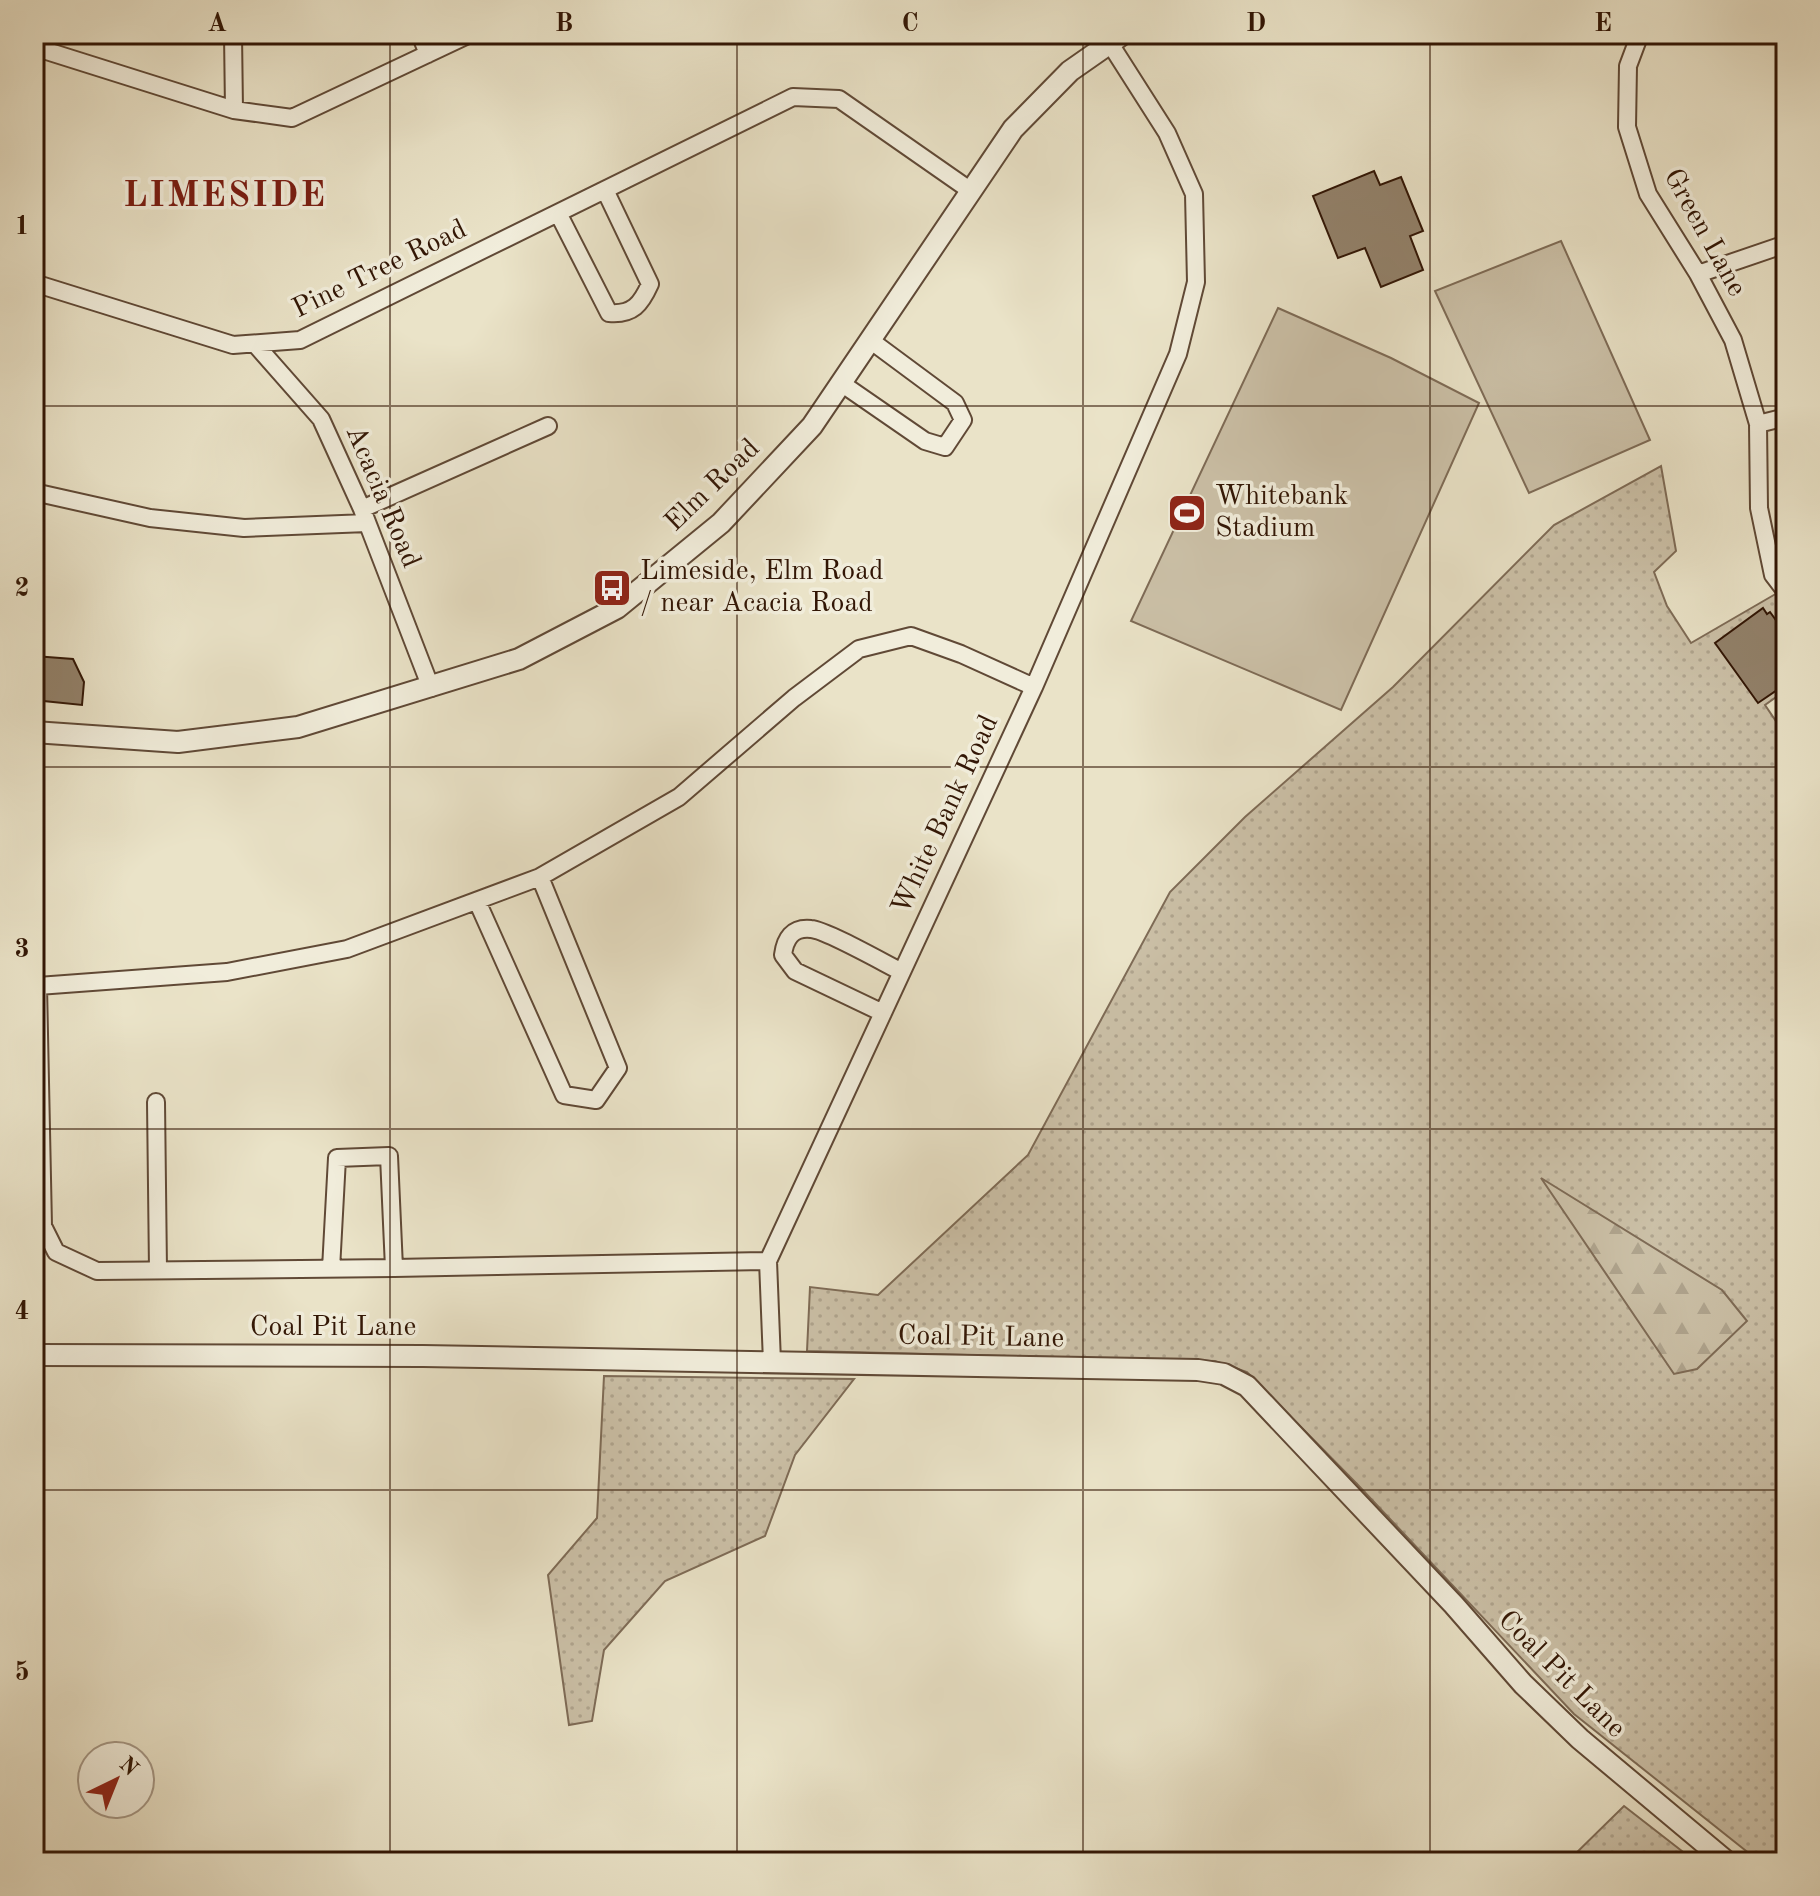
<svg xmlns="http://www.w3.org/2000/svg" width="1820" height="1896" viewBox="0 0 1820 1896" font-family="'Old Standard TT',serif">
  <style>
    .grass { fill: url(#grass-dots); stroke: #7e6b56; stroke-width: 2 }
    .forest { fill: url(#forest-firs); stroke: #7e6b56; stroke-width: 2 }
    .garden { fill: #cbc0a7; stroke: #7e6b56; stroke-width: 2 }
    .building { fill: #92816a; stroke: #321605; stroke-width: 2 }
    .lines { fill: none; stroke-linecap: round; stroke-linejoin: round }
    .minor-casing { stroke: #604936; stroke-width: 20 }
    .tertiary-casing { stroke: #604936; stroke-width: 24 }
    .minor { stroke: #f1eddb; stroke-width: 16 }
    .tertiary { stroke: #f1eddb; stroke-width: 20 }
    .grid { fill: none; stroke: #321605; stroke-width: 2; stroke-opacity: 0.55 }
    .labels { text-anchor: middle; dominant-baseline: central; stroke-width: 7; stroke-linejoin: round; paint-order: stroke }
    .street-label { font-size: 28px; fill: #321605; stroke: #f1eddb }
    .poi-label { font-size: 28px; fill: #321605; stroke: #f1eddb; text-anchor: start }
    .district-label { font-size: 36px; font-weight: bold; letter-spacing: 2px; fill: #7a1f14; stroke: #f1eddb }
    .neatline { fill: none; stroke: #321605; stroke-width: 3 }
    .grid-label { font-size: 26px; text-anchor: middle; font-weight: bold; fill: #321605 }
  </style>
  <defs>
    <pattern id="grass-dots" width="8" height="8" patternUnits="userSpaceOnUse" patternTransform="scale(2)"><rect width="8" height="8" fill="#cbc0a7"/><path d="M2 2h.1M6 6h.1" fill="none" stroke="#afa48e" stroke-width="1.8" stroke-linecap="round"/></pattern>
    <pattern id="forest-firs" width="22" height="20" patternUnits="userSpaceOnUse" patternTransform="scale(2)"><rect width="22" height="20" fill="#cbc0a7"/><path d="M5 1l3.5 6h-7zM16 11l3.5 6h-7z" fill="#afa48e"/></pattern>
  </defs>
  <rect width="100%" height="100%" fill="#eae3c8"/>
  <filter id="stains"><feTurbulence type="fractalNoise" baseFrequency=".0025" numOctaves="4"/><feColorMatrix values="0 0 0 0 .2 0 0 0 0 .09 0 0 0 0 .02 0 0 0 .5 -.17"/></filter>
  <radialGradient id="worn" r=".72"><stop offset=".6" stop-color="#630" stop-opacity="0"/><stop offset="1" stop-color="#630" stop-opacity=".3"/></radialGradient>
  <path class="grass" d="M1661,466L1676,551L1654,572L1667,606L1691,643L1779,592L1786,603V690L1765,705L1786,736V1862H1760L1574,1714L1357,1484L1247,1372L1215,1361L807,1351L810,1287L878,1295L1028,1155L1170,892L1245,817L1393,687L1554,525Z
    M604,1376L854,1379L795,1455L765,1536L665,1581L604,1650L592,1721L569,1725L548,1575L597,1518Z
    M1624,1806L1696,1862H1567Z"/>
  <path class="forest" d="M1541,1178L1722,1290L1747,1321L1697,1369L1674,1374Z"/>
  <path class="garden" d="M1561,241L1650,440L1529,493L1435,291Z
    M1278,308L1391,358L1479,403L1341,710L1131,621Z"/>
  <path class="building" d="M1374,171L1380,185L1401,177L1423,231L1410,236L1423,270L1381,287L1365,248L1338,258L1313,196Z
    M1763,608L1767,614L1770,612L1786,634V684L1758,703L1715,643Z
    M34,656L73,659L84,682L82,705L34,700Z"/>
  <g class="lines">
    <defs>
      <path id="minor" d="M233,34L234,110
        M420,34L428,54
        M1640,34L1628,66L1627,127L1648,194L1698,274L1733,340L1758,424L1759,508L1773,575L1786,592
        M34,47L234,110L292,118L470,34
        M558,213L609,313C633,315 641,304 650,284L605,190
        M1698,274L1786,244
        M34,283L233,345L300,340L793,97L839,99L971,191
        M255,344L321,419L362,509L431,688
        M841,383L925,441L945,447L963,420L955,403L870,340
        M1758,424L1786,417
        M34,492L150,518L244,528L367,523
        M362,509L548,426
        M477,901L564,1095L596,1100L618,1068L540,877
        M34,976L38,986L43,1226L56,1252L97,1271L394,1268L768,1261L1034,687L1178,354L1196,282L1194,194L1167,133L1109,42
        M38,986L227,972L347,949L540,877L679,797L794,698L859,649L911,636L961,654L1034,687
        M883,1013L795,971L783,955C785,939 792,927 811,929C826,930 884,963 902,972
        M156,1102L158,1270
        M768,1261L772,1362
        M331,1269L337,1158L389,1156L394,1268"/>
      <path id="tertiary" d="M34,732L178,742L298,727L519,659L617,608L721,523L812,426L1013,129L1070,71L1123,34
        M34,1355L423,1356L1198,1370L1224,1374L1247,1386L1454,1605L1523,1684L1580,1739L1727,1862"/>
    </defs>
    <use href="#minor" class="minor-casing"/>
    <use href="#tertiary" class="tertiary-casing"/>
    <use href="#minor" class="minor"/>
    <use href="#tertiary" class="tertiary"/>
  </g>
  <path class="grid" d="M390,34V1862M737,34V1862M1083,34V1862M1430,34V1862M34,406H1786M34,767H1786M34,1129H1786M34,1490H1786"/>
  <defs>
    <symbol id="stadium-square" viewBox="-11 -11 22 22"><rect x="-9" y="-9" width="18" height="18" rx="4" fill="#8f2418" stroke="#f1eddb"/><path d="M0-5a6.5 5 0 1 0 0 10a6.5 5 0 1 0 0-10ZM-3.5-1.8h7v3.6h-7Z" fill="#fff"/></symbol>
    <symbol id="bus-square" viewBox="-11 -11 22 22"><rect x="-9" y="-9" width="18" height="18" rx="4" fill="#8f2418" stroke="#f1eddb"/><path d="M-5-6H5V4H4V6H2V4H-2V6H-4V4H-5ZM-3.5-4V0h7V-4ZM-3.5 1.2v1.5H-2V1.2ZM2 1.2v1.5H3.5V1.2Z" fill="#fff"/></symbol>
  </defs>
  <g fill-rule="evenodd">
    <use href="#stadium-square" x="1165" y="491" width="44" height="44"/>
    <use href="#bus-square" x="590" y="566" width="44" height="44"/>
  </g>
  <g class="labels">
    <g class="street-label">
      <text transform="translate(1704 233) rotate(61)">Green Lane</text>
      <text transform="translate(380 270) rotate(-26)">Pine Tree Road</text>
      <text transform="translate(713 486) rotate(-44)">Elm Road</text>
      <text transform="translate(382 497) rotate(67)">Acacia Road</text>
      <text transform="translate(946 815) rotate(-65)">White Bank Road</text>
      <text x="333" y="1328">Coal Pit Lane</text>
      <text transform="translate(981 1338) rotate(1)">Coal Pit Lane</text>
      <text transform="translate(1561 1675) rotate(45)">Coal Pit Lane</text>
    </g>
    <g class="poi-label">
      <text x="1215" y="497">Whitebank<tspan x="1215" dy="32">Stadium</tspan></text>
      <text x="640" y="572">Limeside, Elm Road<tspan x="640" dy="32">/ near Acacia Road</tspan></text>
    </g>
    <g class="district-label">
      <text x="225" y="197">LIMESIDE</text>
    </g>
  </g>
  <rect width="1820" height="1896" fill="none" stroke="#eae3c8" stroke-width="88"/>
  <g transform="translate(116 1780) rotate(43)"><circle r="38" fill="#f1eddb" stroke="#a59785" stroke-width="2"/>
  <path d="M0-6L14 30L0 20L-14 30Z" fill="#8f2418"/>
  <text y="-12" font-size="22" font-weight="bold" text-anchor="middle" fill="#321605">N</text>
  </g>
  <rect x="44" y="44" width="1732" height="1808" class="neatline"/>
  <g class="grid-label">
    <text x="217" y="31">A</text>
    <text x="564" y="31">B</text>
    <text x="910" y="31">C</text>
    <text x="1256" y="31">D</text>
    <text x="1603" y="31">E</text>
    <text x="22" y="234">1</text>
    <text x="22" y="596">2</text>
    <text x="22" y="957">3</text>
    <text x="22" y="1319">4</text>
    <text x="22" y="1680">5</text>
  </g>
  <rect width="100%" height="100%" filter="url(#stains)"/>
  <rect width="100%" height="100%" fill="url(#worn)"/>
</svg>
